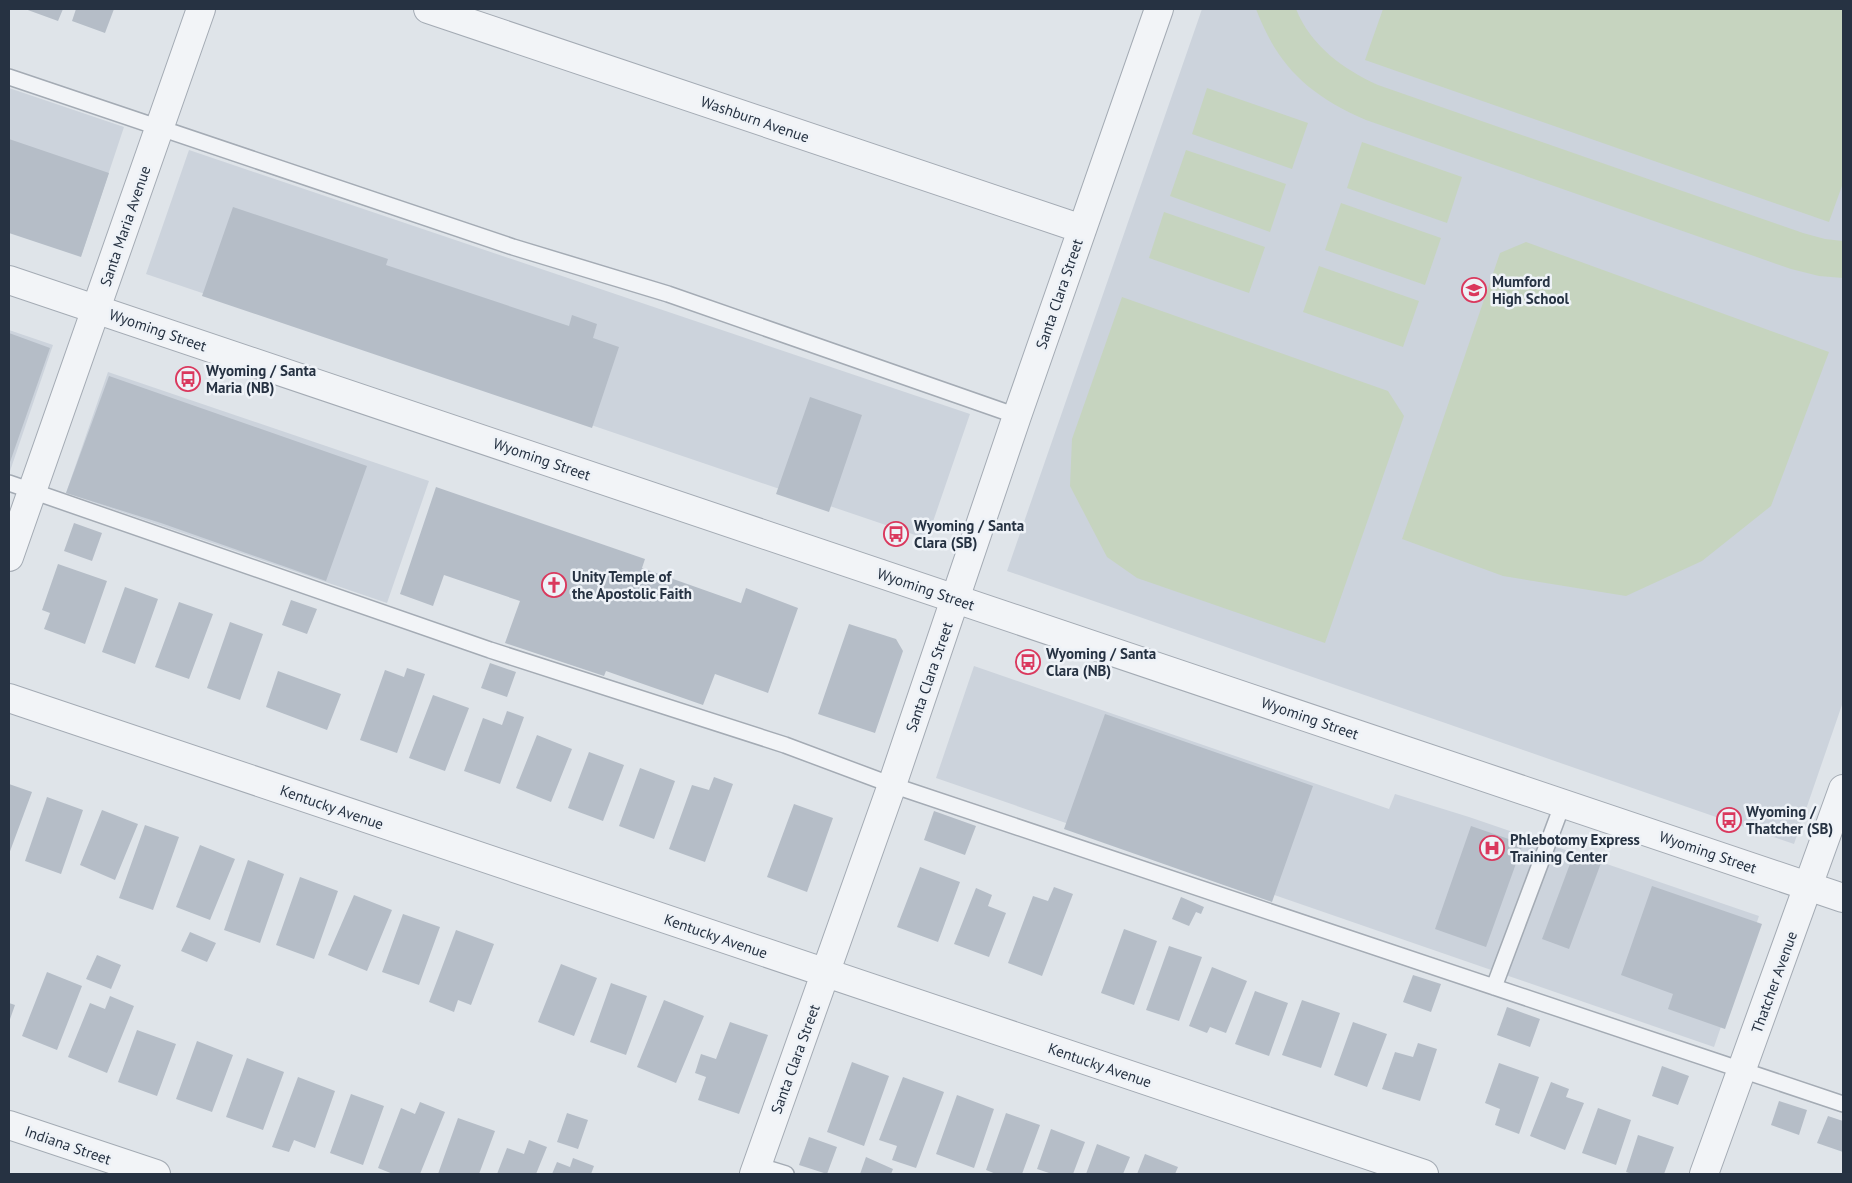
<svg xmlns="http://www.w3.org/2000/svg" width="1852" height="1183" viewBox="0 0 1852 1183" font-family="'PT Sans',sans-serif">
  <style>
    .built { fill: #ccd3dc }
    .green { fill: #c6d4bf }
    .building { fill: #b5bdc7 }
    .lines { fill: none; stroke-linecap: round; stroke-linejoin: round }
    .service-casing { stroke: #a4abb4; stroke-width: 18 }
    .minor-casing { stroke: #a4abb4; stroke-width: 30 }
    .tertiary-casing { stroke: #a4abb4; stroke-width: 30 }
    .service { stroke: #f2f4f7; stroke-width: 15 }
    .minor { stroke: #f2f4f7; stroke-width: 28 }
    .tertiary { stroke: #f2f4f7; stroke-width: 28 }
    .labels { text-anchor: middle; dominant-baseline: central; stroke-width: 5; stroke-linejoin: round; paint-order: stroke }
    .street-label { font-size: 15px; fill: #263242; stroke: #eef2f7 }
    .poi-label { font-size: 15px; font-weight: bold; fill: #263242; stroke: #eef2f7; text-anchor: start }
  </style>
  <rect width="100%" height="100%" fill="#dfe4e9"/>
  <path class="built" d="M1202,9H1843V702L1794,844L1007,571Z
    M9,88L124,127L81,256L9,232Z
    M189,150L970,414L927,539L146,274Z
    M9,330L53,345L9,474Z
    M108,372L429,481L387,603L66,493Z
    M974,666L1389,809L1395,794L1469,817L1759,916L1714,1047L936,778Z"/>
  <path class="green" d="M1256,9H1296C1311,46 1343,69 1378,85L1803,233L1825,239L1843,241V278L1819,276L1791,269L1366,120C1309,95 1278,67 1256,9Z
    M1383,9H1843V183L1829,222L1365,60Z
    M1207,88L1308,123L1292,169L1192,134Z
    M1362,142L1462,177L1447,223L1347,188Z
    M1186,150L1286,184L1270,232L1170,196Z
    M1341,203L1441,238L1425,285L1325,250Z
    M1164,212L1265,247L1249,293L1149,258Z
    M1526,242L1829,352L1771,506L1702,561L1626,596L1503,576L1402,539L1500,253Z
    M1319,266L1419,301L1403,347L1303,312Z
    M1122,297L1388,391L1404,416L1325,643L1137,578L1107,557L1070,486L1072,439Z"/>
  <path class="building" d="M25,9H63L58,21Z
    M76,9H114L105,33L72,21Z
    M9,139L109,173L81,257L9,233Z
    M233,207L388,259L386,265L569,326L572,315L597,324L593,338L619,347L592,428L202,296Z
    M9,333L50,348L10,462L9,461Z
    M109,376L367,466L326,581L161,523L66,493Z
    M810,397L862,415L829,512L776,494Z
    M436,487L645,559L642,568L741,603L746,588L798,608L768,693L715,674L703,705L606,671L604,676L505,643L520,601L444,575L433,606L400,594Z
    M74,523L102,533L92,561L64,551Z
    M58,564L107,581L85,644L44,629L50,613L42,610Z
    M125,587L158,599L135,664L102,652Z
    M291,600L317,609L307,634L282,625Z
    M179,602L213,614L189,679L155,667Z
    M230,622L263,634L240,700L207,688Z
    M849,624L896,639L903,651L875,733L818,714Z
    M490,663L516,672L507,697L481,688Z
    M407,668L425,674L397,753L360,740L385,670L404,677Z
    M278,671L341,694L327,730L266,707Z
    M433,695L469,708L445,771L409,758Z
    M507,711L524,717L500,784L464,771L483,718L502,725Z
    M1105,714L1313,786L1272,902L1064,829Z
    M537,735L572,749L551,802L516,788Z
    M589,752L624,765L603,821L568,808Z
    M640,768L675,781L654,839L619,826Z
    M714,777L733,784L705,862L669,849L692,785L709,790Z
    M9,784L32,792L9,854Z
    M47,797L83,810L61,874L25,861Z
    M794,804L833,818L807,892L767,877Z
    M102,810L138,824L115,880L80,865Z
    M934,811L976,826L965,855L924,840Z
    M145,825L179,837L153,910L119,898Z
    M1471,826L1523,844L1486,947L1435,929Z
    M200,845L235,859L210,920L176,907Z
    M1574,853L1601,863L1569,949L1542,939Z
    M248,860L284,874L260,943L224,930Z
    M920,867L960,882L938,942L897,927Z
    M300,877L338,891L314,959L276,945Z
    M1652,886L1762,924L1725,1029L1668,1009L1673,994L1621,975Z
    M1054,887L1073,894L1042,976L1008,963L1033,896L1048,901Z
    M976,888L992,895L988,906L1006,913L989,957L954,944Z
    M354,895L392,910L367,971L328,955Z
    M1181,897L1204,907L1201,914L1196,912L1189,926L1172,919Z
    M403,914L440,927L419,985L382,972Z
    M1124,929L1157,941L1134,1005L1101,993Z
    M456,930L494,944L471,1005L458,1000L454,1012L429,1002Z
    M190,932L216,943L207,962L181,951Z
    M1169,946L1202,957L1179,1021L1146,1010Z
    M97,955L121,965L111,989L86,979Z
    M561,964L597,978L574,1036L538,1022Z
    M1212,967L1247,981L1226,1033L1210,1027L1207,1033L1189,1026Z
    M47,972L82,986L57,1050L22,1036Z
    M1413,975L1441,984L1431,1012L1403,1002Z
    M611,983L647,996L626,1055L590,1042Z
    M1255,991L1288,1003L1269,1056L1235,1044Z
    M110,996L134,1006L107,1073L68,1057L90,1003L105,1009Z
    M664,1000L704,1016L676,1083L637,1067Z
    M1302,1000L1340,1013L1321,1068L1282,1055Z
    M9,1003L15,1005L9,1022Z
    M1507,1007L1540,1019L1530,1047L1497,1035Z
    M730,1022L768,1035L739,1114L698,1100L706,1077L695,1073L701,1054L716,1059Z
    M1353,1022L1387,1034L1367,1087L1334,1075Z
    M137,1030L176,1044L157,1096L118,1082Z
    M197,1041L233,1055L212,1112L176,1099Z
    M1418,1043L1437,1049L1420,1101L1382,1089L1395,1052L1413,1057Z
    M247,1058L284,1072L263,1130L226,1117Z
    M852,1062L889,1076L864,1146L827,1132Z
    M1499,1063L1539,1077L1519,1134L1495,1125L1500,1109L1485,1103Z
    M1662,1066L1689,1076L1678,1105L1652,1096Z
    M298,1077L335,1091L315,1148L294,1140L289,1152L272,1147Z
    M903,1077L944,1092L916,1168L892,1160L897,1146L879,1140Z
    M1551,1082L1569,1089L1566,1097L1584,1103L1565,1150L1530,1136Z
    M351,1094L384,1106L363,1165L330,1153Z
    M957,1095L994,1109L974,1168L936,1154Z
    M1779,1101L1807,1110L1799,1135L1771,1125Z
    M420,1102L445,1112L420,1174H393L378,1168L401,1108L415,1114Z
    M1598,1108L1631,1120L1616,1165L1582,1153Z
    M567,1113L588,1120L578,1149L557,1142Z
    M1006,1113L1040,1125L1022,1174H996L986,1170Z
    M1828,1116L1843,1121V1152L1817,1143Z
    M458,1118L495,1131L479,1174H438Z
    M1051,1129L1085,1142L1073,1174H1052L1037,1169Z
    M1638,1135L1674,1147L1664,1174H1632L1626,1172Z
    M809,1137L837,1147L827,1174L799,1165Z
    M529,1140L547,1147L536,1174H497L507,1148L524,1154Z
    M1097,1144L1130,1157L1123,1174H1086Z
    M1145,1154L1178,1167L1175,1174H1137Z
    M866,1157L893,1169L891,1174H860Z
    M573,1158L594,1166L591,1174H552L557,1162L570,1167Z"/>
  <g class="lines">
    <defs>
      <path id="service" d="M9,77L513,247L668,294L1017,416
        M9,483L490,650L785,745L892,785L1843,1104
        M1494,987L1563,803
        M757,1165L786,1174"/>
      <path id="minor" d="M428,9L1082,229
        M9,557L201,9
        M9,698L1424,1174
        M9,1125L156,1174
        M754,1174L892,785L1017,416L1159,9
        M1704,1174L1843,789"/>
      <path id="tertiary" d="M9,280L1843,898"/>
    </defs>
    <use href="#service" class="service-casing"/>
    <use href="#minor" class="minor-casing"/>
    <use href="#tertiary" class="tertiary-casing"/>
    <use href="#service" class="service"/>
    <use href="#minor" class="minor"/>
    <use href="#tertiary" class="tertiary"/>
  </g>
  <defs>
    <symbol id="school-ring" viewBox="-11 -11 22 22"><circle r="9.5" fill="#eef2f7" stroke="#da385d" stroke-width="1.5"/><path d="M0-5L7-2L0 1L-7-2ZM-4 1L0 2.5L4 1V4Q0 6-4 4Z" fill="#da385d"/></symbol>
    <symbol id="bus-ring" viewBox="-11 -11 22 22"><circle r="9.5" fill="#eef2f7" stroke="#da385d" stroke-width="1.5"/><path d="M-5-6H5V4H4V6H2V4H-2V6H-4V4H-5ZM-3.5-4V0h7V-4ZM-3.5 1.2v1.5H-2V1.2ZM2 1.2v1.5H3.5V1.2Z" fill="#da385d"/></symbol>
    <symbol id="church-ring" viewBox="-11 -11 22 22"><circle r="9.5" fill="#eef2f7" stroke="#da385d" stroke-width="1.5"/><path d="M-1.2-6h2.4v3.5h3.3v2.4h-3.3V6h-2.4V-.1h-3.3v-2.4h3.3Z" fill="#da385d"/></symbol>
    <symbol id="hospital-ring" viewBox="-11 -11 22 22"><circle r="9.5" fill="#eef2f7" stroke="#da385d" stroke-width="1.5"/><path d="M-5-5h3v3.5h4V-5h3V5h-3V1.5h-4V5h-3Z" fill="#da385d"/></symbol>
  </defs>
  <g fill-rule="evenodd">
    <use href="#school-ring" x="1460" y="276" width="28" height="28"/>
    <use href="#bus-ring" x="174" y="365" width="28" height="28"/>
    <use href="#bus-ring" x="882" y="520" width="28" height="28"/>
    <use href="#church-ring" x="540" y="571" width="28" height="28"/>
    <use href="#bus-ring" x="1014" y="648" width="28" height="28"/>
    <use href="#bus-ring" x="1715" y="806" width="28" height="28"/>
    <use href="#hospital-ring" x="1478" y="834" width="28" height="28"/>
  </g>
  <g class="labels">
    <g class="street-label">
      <text transform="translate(755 119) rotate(19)">Washburn Avenue</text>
      <text transform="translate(125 226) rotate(-71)">Santa Maria Avenue</text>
      <text transform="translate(1059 294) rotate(-71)">Santa Clara Street</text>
      <text transform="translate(158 330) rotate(19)">Wyoming Street</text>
      <text transform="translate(542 459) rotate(19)">Wyoming Street</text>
      <text transform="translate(926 589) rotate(19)">Wyoming Street</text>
      <text transform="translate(929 677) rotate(-71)">Santa Clara Street</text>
      <text transform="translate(1310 718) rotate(19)">Wyoming Street</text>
      <text transform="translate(332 807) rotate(19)">Kentucky Avenue</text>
      <text transform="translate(1708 852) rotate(19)">Wyoming Street</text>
      <text transform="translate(716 936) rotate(19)">Kentucky Avenue</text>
      <text transform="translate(1774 982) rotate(-70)">Thatcher Avenue</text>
      <text transform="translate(795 1059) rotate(-70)">Santa Clara Street</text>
      <text transform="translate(1100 1065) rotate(19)">Kentucky Avenue</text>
      <text transform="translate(68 1145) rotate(19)">Indiana Street</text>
    </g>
    <g class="poi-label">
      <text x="1492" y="281">Mumford<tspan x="1492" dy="17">High School</tspan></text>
      <text x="206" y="370">Wyoming / Santa<tspan x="206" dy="17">Maria (NB)</tspan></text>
      <text x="914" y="525">Wyoming / Santa<tspan x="914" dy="17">Clara (SB)</tspan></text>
      <text x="572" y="576">Unity Temple of<tspan x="572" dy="17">the Apostolic Faith</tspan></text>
      <text x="1046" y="653">Wyoming / Santa<tspan x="1046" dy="17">Clara (NB)</tspan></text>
      <text x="1746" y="811">Wyoming /<tspan x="1746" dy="17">Thatcher (SB)</tspan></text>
      <text x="1510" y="839">Phlebotomy Express<tspan x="1510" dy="17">Training Center</tspan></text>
    </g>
  </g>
  <rect width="1852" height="1183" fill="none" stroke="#263242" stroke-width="20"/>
</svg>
